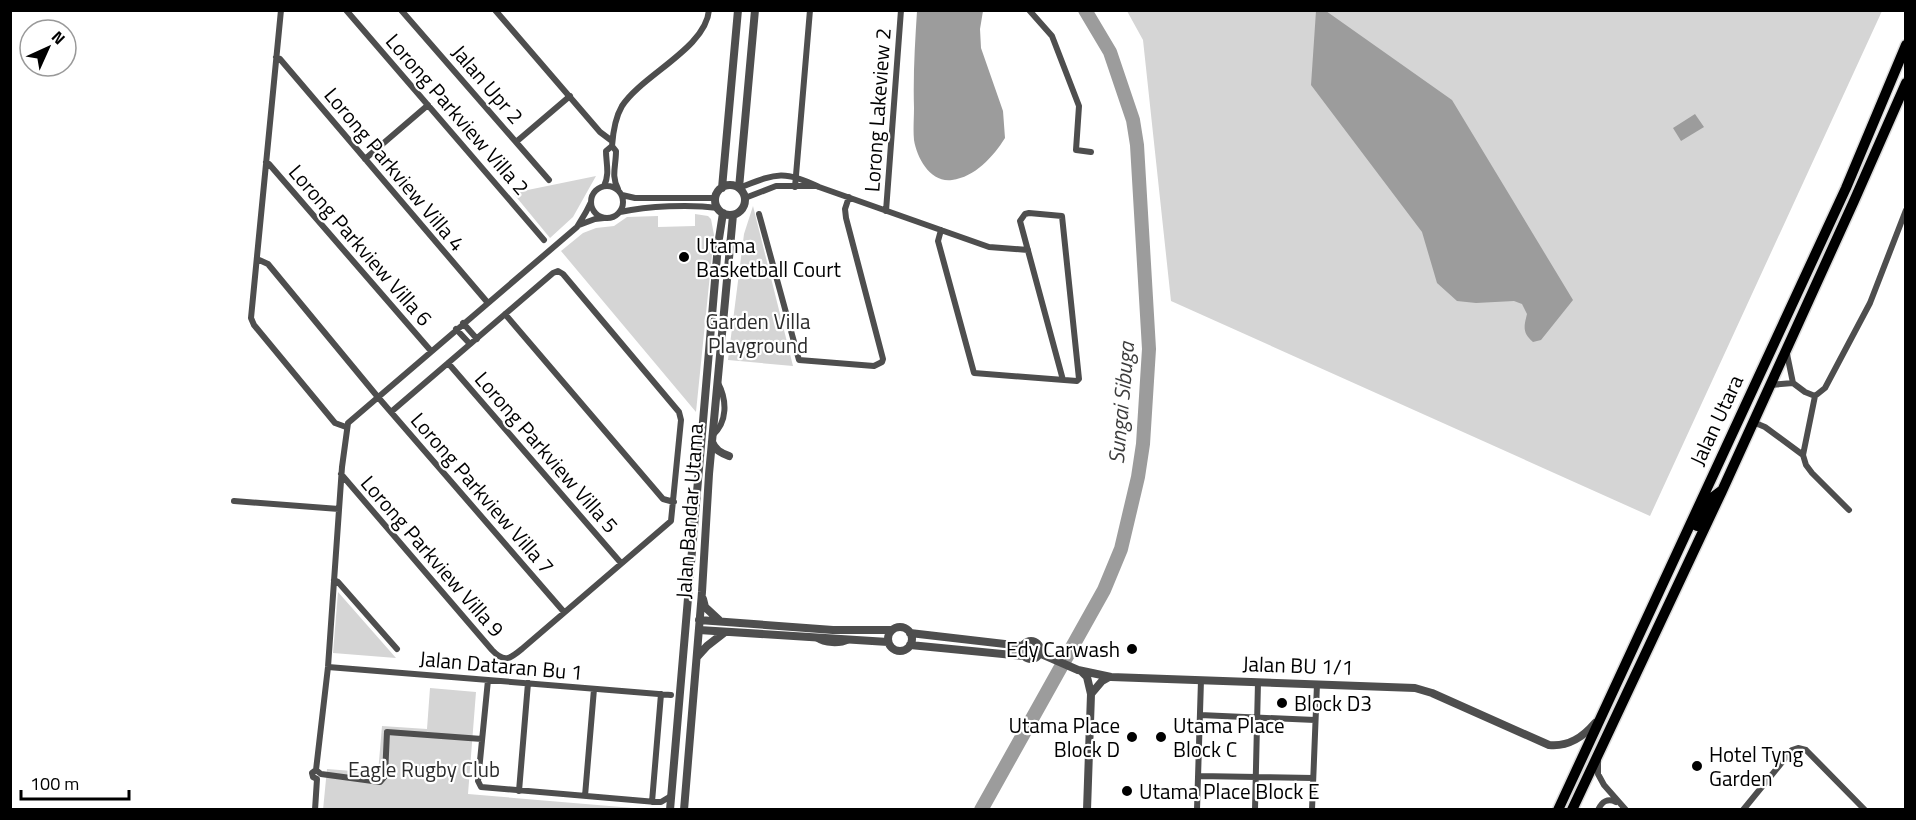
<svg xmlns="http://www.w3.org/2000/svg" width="1916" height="820" viewBox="0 0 1916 820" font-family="'Titillium Web',sans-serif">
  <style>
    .green { fill: #d5d5d5 }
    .water { fill: #9c9c9c }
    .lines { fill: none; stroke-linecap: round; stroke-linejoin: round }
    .river { stroke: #9c9c9c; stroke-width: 14 }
    .trunk-casing { stroke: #dbdbdb; stroke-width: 13 }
    .minor { stroke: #4e4e4e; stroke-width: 6 }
    .tertiary { stroke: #4e4e4e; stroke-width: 8 }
    .trunk { stroke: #000; stroke-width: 10 }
    .poi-dot { fill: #000; stroke: #fff; stroke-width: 2 }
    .labels { text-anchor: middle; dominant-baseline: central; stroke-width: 4.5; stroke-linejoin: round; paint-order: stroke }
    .street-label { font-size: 21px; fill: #000; stroke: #fff }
    .poi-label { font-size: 21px; fill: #000; stroke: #fff; text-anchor: start }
    .park-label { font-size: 21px; fill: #2c2c2c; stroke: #fff }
    .water-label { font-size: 22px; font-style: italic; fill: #3d3d3d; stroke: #fff }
  </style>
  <rect width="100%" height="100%" fill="#fff"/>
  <path class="green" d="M1127,11H1882L1650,516L1171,301L1143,40Z
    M596,176L573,217L550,238L513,193Z
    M753,206L793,366L728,360L744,234Z
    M695,214L708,216L711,219L714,235L696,412L561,251L583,233L596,228L614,226L627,217L658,216V227L695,226Z
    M338,592L396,658L333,653Z
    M430,688L476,692L468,794L645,809L323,810L327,769L378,773L382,726L427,729Z"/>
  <path class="water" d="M917,11H983L980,29L981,48L1003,111L1005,138C993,157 975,177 952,180C931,183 917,159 914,140C913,130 914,118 914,108C913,75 915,43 917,11Z
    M1316,11H1326L1452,100L1573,300L1541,340L1533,342C1522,333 1524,326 1527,314L1522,304L1514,301L1476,303L1457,301L1437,283L1422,232L1311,85Z
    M1695,114L1704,127L1681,141L1673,128Z"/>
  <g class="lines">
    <path class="river" d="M981,810L1104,590L1121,549L1138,477L1143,444L1149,349L1137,145L1133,120L1110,52L1085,10"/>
    <defs>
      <path id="trunk" d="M1697,526L1709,500L1721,491
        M1558,810L1846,188L1906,45
        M1572,810L1722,491L1854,201L1906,83"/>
    </defs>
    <use href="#trunk" class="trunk-casing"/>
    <path class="minor" d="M281,10L251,318L254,325L335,423L346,427
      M346,10L544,240
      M401,10L549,180
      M495,10L600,132L612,141
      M1029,10L1052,36L1079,106L1076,150L1091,152
      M276,57L280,59L488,303
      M516,142L570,96
      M612,146L616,151C616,166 611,176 618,189
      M365,159L428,105
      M266,162L269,164L431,351
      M591 202a16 16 0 1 1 32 0a16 16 0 1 1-32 0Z
      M604,186C610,174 606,163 606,151L612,146C613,132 615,118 622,106C642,75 706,48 709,10
      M795,187L810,10
      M739,188C775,174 783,169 819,187L989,247L1028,250
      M622,195L635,198H715
      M745,198L776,186H816
      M886,211L901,10
      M620,212C648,206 690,204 718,208
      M759,214L799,360L874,366L882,362L883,359L846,218L845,209L849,197
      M579,225L595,219L604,218
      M941,230L938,241L974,373L1077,381L1079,379L1062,216L1029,213L1025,214L1020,221L1063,380
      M257,259L268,264L377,396L564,612
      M505,314L663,499L674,502
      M463,323L477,339
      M456,329L470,344
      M1787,354L1793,383
      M448,363L621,563
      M1793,383L1805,392L1815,396
      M1770,385L1793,383
      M1753,422L1765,427L1803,455
      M712,436C728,422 727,400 718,383
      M341,474L492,650C505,664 511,658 523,648L671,521L681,420L679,412L563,274L558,271L553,273L391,412
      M234,501L339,509
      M1849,510L1812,473L1806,465L1803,455L1815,396L1825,388L1870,303L1906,210
      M334,580L338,582L397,649
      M816,638C825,644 839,645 849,640
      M328,667L671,695
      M488,680L478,781L481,787L656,802H661L671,796
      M1200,715L1315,720
      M1598,760V774L1604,785L1626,810
      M316,770L321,774L380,782L385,776L387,732L482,739
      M1198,776L1313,778
      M519,791L528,683
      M585,796L594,689
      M652,802L661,694
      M315,810L317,779L313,777L312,773L316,770L328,667L342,467L348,423L577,227L586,212L591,202
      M1197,810L1201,680
      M1255,810L1258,682
      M1312,810L1317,684
      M1598,810C1602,801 1608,798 1616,802
      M1743,810L1792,750L1798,748L1806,750L1865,810"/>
    <path class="tertiary" d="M715 200a15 15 0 1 1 30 0a15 15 0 1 1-30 0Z
      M722,188L738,10
      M739,188L755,10
      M712,442C715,450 721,453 729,456
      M703,599L705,607L719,620
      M699,620L833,630H892
      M888 639a12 12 0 1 1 24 0a12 12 0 1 1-24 0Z
      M699,630L888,642
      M910,633L1022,646
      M1022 650a9 9 0 1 1 18 0a9 9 0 1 1-18 0Z
      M910,645L1023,656
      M1039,653L1078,670L1111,677L1415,688L1432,693L1549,745C1569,747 1583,737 1595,723
      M697,657L707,646L725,632
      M1081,671L1087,677L1091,694
      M670,810L718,245L723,213
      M684,810L702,592L709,474L733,215
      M1087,810L1091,694L1102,681L1109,677"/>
    <use href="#trunk" class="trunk"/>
  </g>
  <g class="poi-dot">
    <circle cx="684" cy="257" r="6"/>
    <circle cx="1132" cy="649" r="6"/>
    <circle cx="1282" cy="703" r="6"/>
    <circle cx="1132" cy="737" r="6"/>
    <circle cx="1161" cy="737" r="6"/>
    <circle cx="1697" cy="766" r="6"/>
    <circle cx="1127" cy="791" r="6"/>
  </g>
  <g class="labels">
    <g class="street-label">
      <text transform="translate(488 84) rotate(49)">Jalan Upr 2</text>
      <text transform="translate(877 110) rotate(-86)">Lorong Lakeview 2</text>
      <text transform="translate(458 114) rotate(49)">Lorong Parkview Villa 2</text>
      <text transform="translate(395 169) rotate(50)">Lorong Parkview Villa 4</text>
      <text transform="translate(361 245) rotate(49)">Lorong Parkview Villa 6</text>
      <text transform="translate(1716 420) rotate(-65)">Jalan Utara</text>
      <text transform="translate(547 452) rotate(49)">Lorong Parkview Villa 5</text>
      <text transform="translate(483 493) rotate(49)">Lorong Parkview Villa 7</text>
      <text transform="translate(689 511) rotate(-86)">Jalan Bandar Utama</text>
      <text transform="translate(433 556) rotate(49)">Lorong Parkview Villa 9</text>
      <text transform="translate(501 665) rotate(5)">Jalan Dataran Bu 1</text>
      <text transform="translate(1298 665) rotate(2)">Jalan BU 1/1</text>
    </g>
    <g class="poi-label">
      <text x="696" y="245">Utama<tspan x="696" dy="24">Basketball Court</tspan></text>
      <text x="1120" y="649" text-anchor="end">Edy Carwash</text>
      <text x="1294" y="703">Block D3</text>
      <text x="1120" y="725" text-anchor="end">Utama Place<tspan x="1120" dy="24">Block D</tspan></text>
      <text x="1173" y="725">Utama Place<tspan x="1173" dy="24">Block C</tspan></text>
      <text x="1709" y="754">Hotel Tyng<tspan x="1709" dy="24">Garden</tspan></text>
      <text x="1139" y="791">Utama Place Block E</text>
    </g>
    <g class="park-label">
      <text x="758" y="321">Garden Villa<tspan x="758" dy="24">Playground</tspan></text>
      <text x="424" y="769">Eagle Rugby Club</text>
    </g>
    <g class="water-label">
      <text transform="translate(1121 403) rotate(-85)">Sungai Sibuga</text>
    </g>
  </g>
  <rect width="1916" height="820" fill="none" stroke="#000000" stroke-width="24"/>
  <g transform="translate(48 48) rotate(45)"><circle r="28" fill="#ffffff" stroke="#999999" stroke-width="1.5"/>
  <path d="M0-4.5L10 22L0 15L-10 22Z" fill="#000000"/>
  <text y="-9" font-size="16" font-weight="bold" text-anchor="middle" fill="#000000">N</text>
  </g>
  <path d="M21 790v9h108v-9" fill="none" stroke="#000000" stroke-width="3"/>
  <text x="30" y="790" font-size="18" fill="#000000" stroke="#ffffff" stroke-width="4.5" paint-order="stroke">100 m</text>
</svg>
